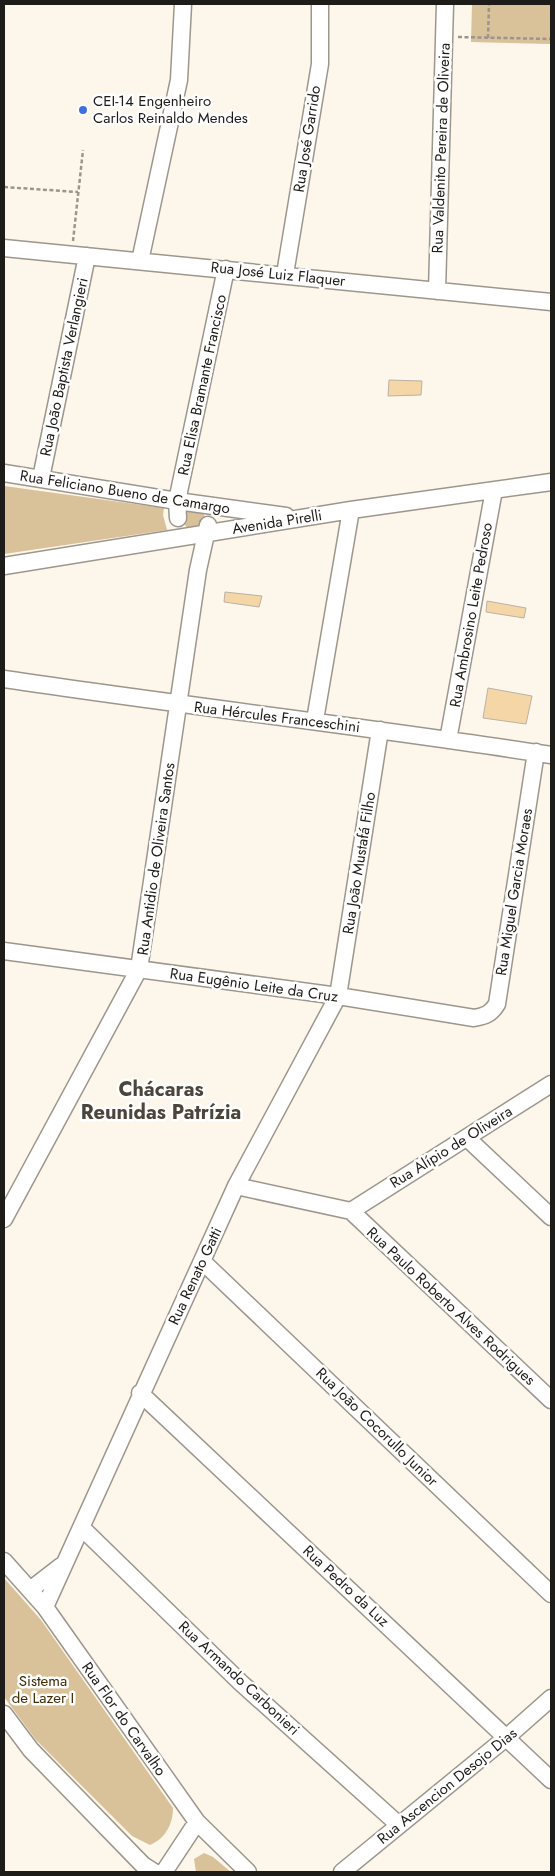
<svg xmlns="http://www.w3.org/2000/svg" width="555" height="1876" viewBox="0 0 555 1876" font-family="Jost,sans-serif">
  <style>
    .green { fill: #d9c19a }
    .building { fill: #f4d6a7; stroke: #b9b2a6 }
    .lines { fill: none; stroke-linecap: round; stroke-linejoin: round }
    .street-casing { stroke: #9d968c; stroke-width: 19 }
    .path { stroke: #9a958d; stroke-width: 2.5; stroke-dasharray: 4 2.5; stroke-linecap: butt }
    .street { stroke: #fff; stroke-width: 16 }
    .poi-dot { fill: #3f70e0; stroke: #fff; stroke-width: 2 }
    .labels { text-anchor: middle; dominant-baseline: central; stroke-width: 5; stroke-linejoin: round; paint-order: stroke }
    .poi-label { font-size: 15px; fill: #1e1c18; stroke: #fff; text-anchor: start }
    .street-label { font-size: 15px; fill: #1e1c18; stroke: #fff }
    .park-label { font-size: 15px; fill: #412c06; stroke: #fff }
    .district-label { font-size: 20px; font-weight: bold; fill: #4b453b; stroke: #fff }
  </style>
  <rect width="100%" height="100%" fill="#fdf6ea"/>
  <path class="green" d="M472,4H551V44L471,42Z
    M4,486L164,508L163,515L167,530L4,554Z
    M183 519a11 11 0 1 1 22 0a11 11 0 1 1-22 0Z
    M4,1578L41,1620L173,1808C173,1824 165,1839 150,1845L132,1836L36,1740L4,1697Z
    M204,1853L213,1857L231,1872H196L194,1859Z"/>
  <path class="building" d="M389,380L422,381L421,395L388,396Z
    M225,592L262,596L259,607L224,602Z
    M487,601L526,608L524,618L486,612Z
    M488,688L532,696L526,724L483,718Z"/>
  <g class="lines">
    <defs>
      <path id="street" d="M4,248L551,302
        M140,261L179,80L183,4
        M285,274L320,64V4
        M437,291L445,4
        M4,473L177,501L286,516
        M41,478L87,256
        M178,518L177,501L226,269
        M4,566L351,510L551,482
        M4,679C186,706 369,727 551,755
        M315,720L351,510
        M448,740L494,490
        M4,951L338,996L474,1018C485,1016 491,1014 497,1004L536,752
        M467,1138L551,1217
        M236,1186L351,1211
        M351,1211L551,1400
        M351,1211L551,1084
        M4,1219L139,969L198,570L208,525
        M202,1261L551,1594
        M140,1393L551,1780
        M82,1528L240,1682L399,1825
        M4,1561L45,1607L197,1822L248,1872
        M30,1590L61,1566
        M45,1607L236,1186L338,996L380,730
        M4,1714L31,1750L143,1865L154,1872
        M164,1872L197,1822
        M342,1872L507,1737L551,1698"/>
    </defs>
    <use href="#street" class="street-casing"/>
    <path class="path" d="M458,37L551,39
      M488,38L489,4
      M4,187L78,192
      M73,241L83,150"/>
    <use href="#street" class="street"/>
  </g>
  <circle class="poi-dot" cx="83" cy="110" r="5"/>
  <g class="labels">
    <g class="poi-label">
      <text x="93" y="101">CEI-14 Engenheiro<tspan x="93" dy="17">Carlos Reinaldo Mendes</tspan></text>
    </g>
    <g class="street-label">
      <text transform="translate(307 139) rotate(-81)">Rua José Garrido</text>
      <text transform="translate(441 148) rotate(-88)">Rua Valdenito Pereira de Oliveira</text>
      <text transform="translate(278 274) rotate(6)">Rua José Luiz Flaquer</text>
      <text transform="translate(64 367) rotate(-78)">Rua João Baptista Verlangieri</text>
      <text transform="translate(202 385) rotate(-78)">Rua Elisa Bramante Francisco</text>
      <text transform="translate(125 492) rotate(9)">Rua Feliciano Bueno de Camargo</text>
      <text transform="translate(277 522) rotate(-9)">Avenida Pirelli</text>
      <text transform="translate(471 615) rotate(-80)">Rua Ambrosino Leite Pedroso</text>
      <text transform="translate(277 717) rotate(7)">Rua Hércules Franceschini</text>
      <text transform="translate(156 859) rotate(-82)">Rua Antidio de Oliveira Santos</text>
      <text transform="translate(359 863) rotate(-81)">Rua João Mustafá Filho</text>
      <text transform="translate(514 892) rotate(-81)">Rua Miguel Garcia Moraes</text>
      <text transform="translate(254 985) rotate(8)">Rua Eugênio Leite da Cruz</text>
      <text transform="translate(451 1147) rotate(-32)">Rua Alípio de Oliveira</text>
      <text transform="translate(195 1276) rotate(-65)">Rua Renato Gatti</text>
      <text transform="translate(451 1306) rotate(43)">Rua Paulo Roberto Alves Rodrigues</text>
      <text transform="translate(377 1427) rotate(44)">Rua João Cocorullo Junior</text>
      <text transform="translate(346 1586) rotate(43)">Rua Pedro da Luz</text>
      <text transform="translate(239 1678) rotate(43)">Rua Armando Carbonieri</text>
      <text transform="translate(124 1719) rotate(55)">Rua Flor do Carvalho</text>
      <text transform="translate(447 1786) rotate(-39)">Rua Ascencion Desojo Dias</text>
    </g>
    <g class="park-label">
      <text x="43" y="1681">Sistema<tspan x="43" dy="17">de Lazer I</tspan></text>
    </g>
    <g class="district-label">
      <text x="161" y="1089">Chácaras<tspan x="161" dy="23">Reunidas Patrízia</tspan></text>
    </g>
  </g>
  <rect width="555" height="1876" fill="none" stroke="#1e1c18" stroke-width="10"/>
</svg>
